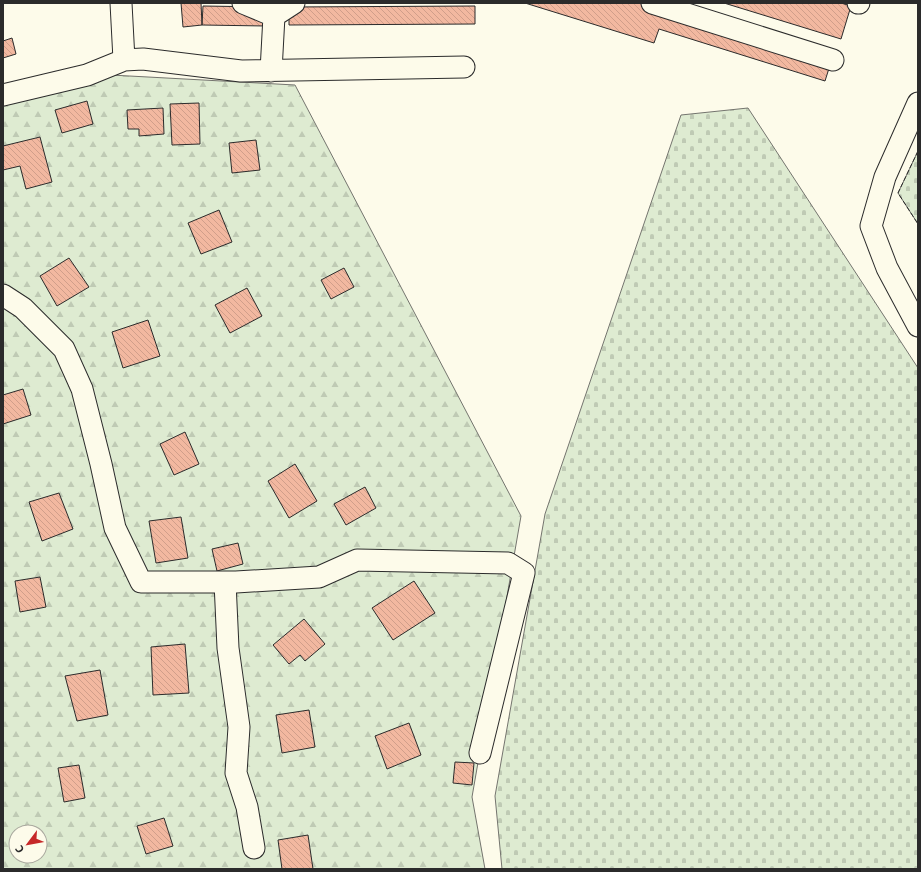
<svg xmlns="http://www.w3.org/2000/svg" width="921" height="872" viewBox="0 0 921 872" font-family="'PT Sans',sans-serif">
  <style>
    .forest { fill: url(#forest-firs); stroke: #74746e; fill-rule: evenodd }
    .cemetery { fill: url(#cemetery-stones); stroke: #74746e }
    .building { fill: url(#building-back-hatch); stroke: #2b2b2b }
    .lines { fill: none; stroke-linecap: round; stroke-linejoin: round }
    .minor-casing { stroke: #2b2b2b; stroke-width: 23 }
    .minor { stroke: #fdfbea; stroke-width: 21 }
    .fence { stroke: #2b2b2b; stroke-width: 1; stroke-dasharray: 5 2; stroke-linecap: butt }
  </style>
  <defs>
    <pattern id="forest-firs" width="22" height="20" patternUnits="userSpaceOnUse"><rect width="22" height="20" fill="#deebd1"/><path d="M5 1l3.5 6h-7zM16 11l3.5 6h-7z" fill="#bfcab4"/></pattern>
    <pattern id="cemetery-stones" width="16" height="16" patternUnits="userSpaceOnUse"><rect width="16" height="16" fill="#deebd1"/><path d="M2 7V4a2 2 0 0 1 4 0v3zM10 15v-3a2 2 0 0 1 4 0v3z" fill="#bfcab4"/></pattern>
    <pattern id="building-back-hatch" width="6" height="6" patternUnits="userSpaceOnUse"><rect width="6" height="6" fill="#f2b8a0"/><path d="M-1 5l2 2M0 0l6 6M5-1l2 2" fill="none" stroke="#d09e8a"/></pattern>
  </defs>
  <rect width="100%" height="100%" fill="#fdfbea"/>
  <path class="forest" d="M111,75L295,85L521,516L472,797L485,869H3V102ZM16,832H40V856H16Z"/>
  <path class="cemetery" d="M748,108L918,368V869H502L495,796L545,514L681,115Z
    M918,151V224L898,193Z"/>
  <path class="building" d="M181,3H201L202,25L183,27Z
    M525,3H642L831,62L825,81L659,29L654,43Z
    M724,3H841L851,6L841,39Z
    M203,6L266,7V26L202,25Z
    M475,6V24L289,25V7Z
    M12,38L16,54L3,58V41Z
    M87,101L93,124L62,133L55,110Z
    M199,103L200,144L172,145L170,104Z
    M163,108L164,134L139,136V129H128L127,110Z
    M40,137L52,182L26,189L20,166L3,170V146Z
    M256,140L260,170L232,173L229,143Z
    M219,210L232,242L201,254L188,223Z
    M69,258L89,287L57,306L40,276Z
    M344,268L354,287L331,299L321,280Z
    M247,288L262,316L230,333L215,305Z
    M148,320L160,356L123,368L112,332Z
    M23,389L31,415L3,424V395Z
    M185,432L199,464L174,475L160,444Z
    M295,464L317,501L289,518L268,481Z
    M365,487L376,508L346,525L334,504Z
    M59,493L73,529L42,541L29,502Z
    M181,517L188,558L156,563L149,521Z
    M238,543L243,564L217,571L212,549Z
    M40,577L46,607L20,612L15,581Z
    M414,581L435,613L393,640L372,608Z
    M304,619L325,644L305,661L300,655L289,664L273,645Z
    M185,644L189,693L153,695L151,647Z
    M100,670L108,715L77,721L65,676Z
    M309,710L315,747L282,753L276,715Z
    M409,723L421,755L387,769L375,736Z
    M455,762L474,763L472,785L453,783Z
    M79,765L85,798L64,802L58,768Z
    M164,818L173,846L146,854L137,826Z
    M308,835L313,869H282L278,840Z"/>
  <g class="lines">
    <defs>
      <path id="minor" d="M121,3L124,60
        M243,3L274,16
        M652,3L833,60
        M858,3H859
        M271,71L274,16L294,3
        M3,95L87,75L124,60L143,59L241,71L464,67
        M918,103L885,177L871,226L887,268L918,326
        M3,295L23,308L64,349L82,389L101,464L115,528L141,582H236L319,577L357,560L508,563L524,573L480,753
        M225,582L228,648L239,727L236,773L247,807L254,848"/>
    </defs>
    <use href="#minor" class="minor-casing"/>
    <use href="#minor" class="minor"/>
    <path class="fence" d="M918,151L898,193L918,224"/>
  </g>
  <rect width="921" height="872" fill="none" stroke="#2b2b2b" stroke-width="8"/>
  <g transform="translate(28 844) rotate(238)"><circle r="19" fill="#fdfbea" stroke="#a9a89e"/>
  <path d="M0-3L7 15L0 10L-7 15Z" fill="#c62828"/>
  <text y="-6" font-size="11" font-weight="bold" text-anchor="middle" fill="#2b2b2b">С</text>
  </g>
</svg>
